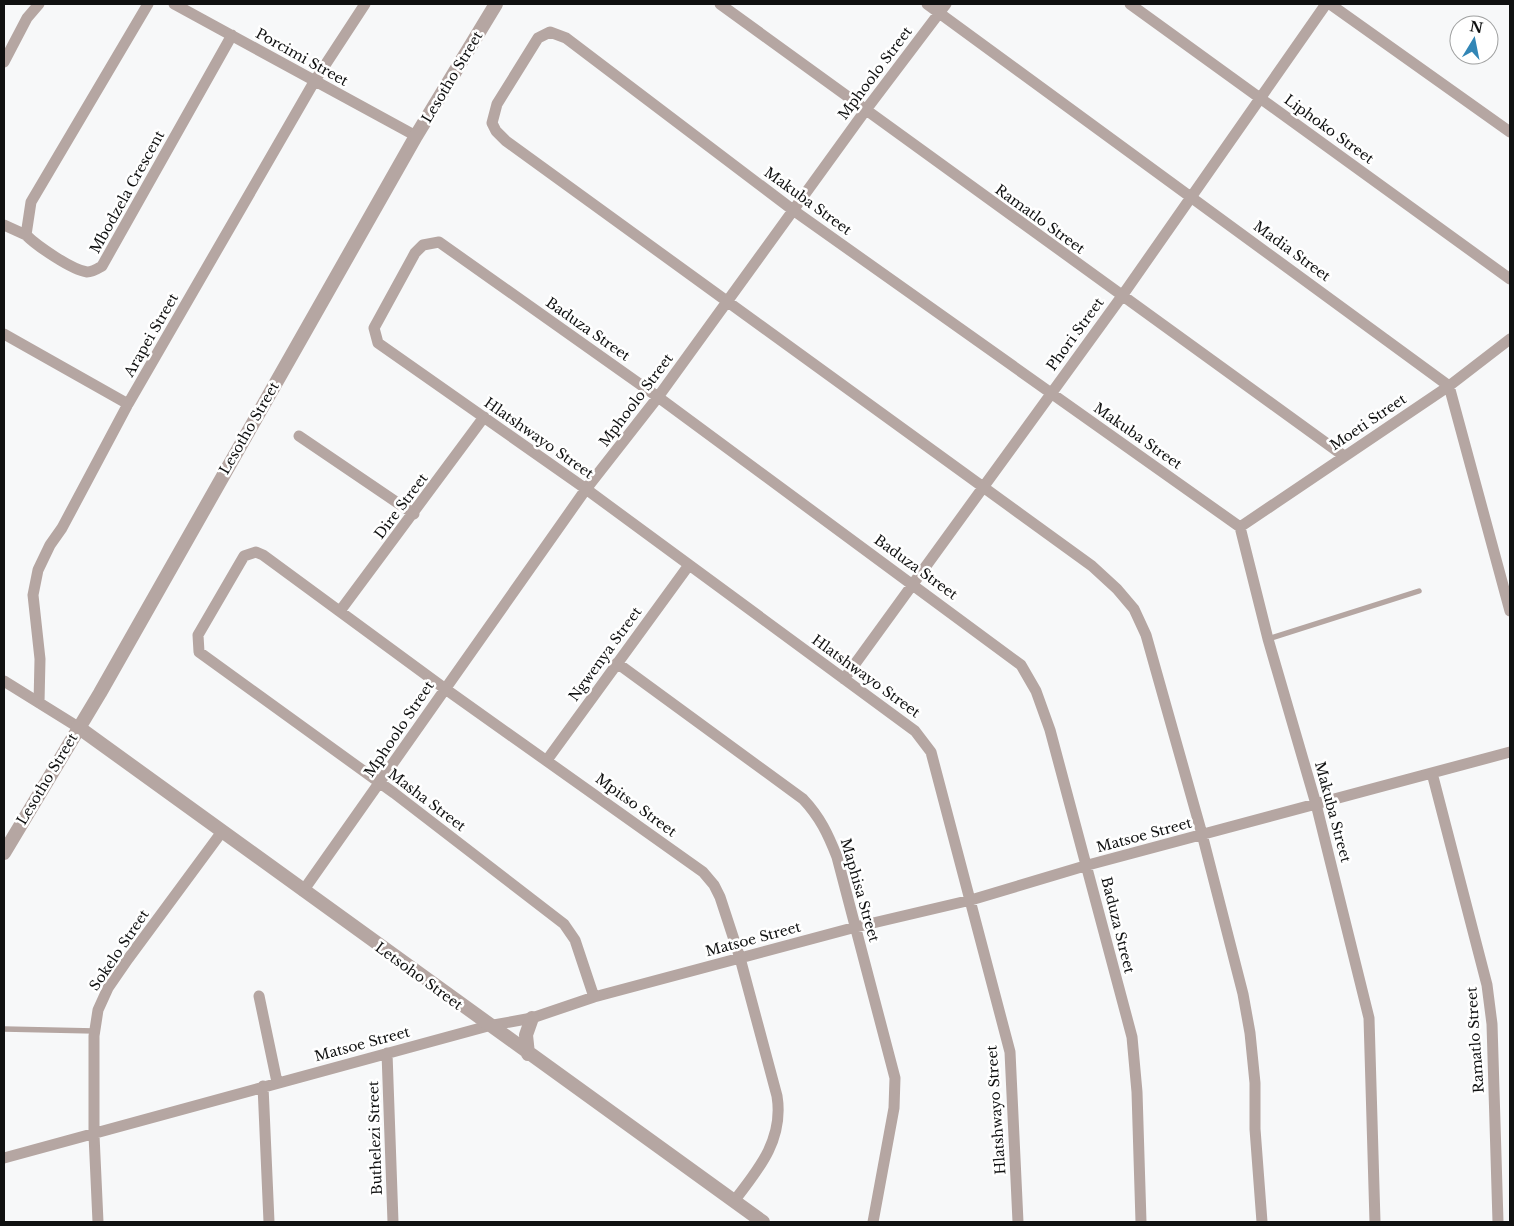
<svg xmlns="http://www.w3.org/2000/svg" width="1514" height="1226" viewBox="0 0 1514 1226" font-family="'Libre Baskerville',serif">
  <style>
    .lines { fill: none; stroke-linecap: round; stroke-linejoin: round }
    .service { stroke: #b5a6a2; stroke-width: 5.5 }
    .minor { stroke: #b5a6a2; stroke-width: 11 }
    .tertiary { stroke: #b5a6a2; stroke-width: 14 }
    .labels { text-anchor: middle; dominant-baseline: central; stroke-width: 5; stroke-linejoin: round; paint-order: stroke }
    .street-label { font-size: 14px; fill: #101111; stroke: #fff }
  </style>
  <rect width="100%" height="100%" fill="#f7f8f9"/>
  <g class="lines">
    <path class="service" d="M1268,639L1419,591
      M4,1029L95,1031"/>
    <path class="minor" d="M148,4L31,202L26,235C37,246 72,270 87,272C93,272 97,269 102,266L232,35
      M174,4L416,136
      M720,4L1344,456
      M927,4L1449,386L1510,611
      M1130,4L1510,279
      M1330,4L1510,132
      M4,62L27,18L39,4
      M4,225L26,235
      M4,334L128,404
      M299,436L414,514
      M1240,527L1449,386L1510,339
      M340,611L484,417
      M617,663L803,799C820,817 828,834 837,857L895,1078L894,1108L873,1222
      M844,679L1122,296L1326,4
      M4,681L78,727
      M39,703L40,659L33,595L38,570L50,545L62,528L128,404L314,82L365,4
      M547,760L689,565
      M1432,773L1487,985L1492,1024L1498,1222
      M303,891L586,489L658,397L865,111L946,4
      M259,996L277,1082
      M594,997L575,940L564,924L394,793L199,652L198,635L244,556L256,552L263,555L444,688L703,872L714,885L720,897L740,958L777,1096C784,1139 759,1169 734,1201
      M387,1053L393,1222
      M263,1086L269,1222
      M4,1158L488,1026L532,1018L594,997L856,927L971,900L1088,865L1510,752
      M98,1222L94,1135V1036L98,1010L108,988L128,959L221,833
      M1018,1222L1010,1052L931,752L915,731L586,489L378,343L374,328L415,253L423,245L439,242L658,397L1021,665L1036,691L1050,730L1132,1037L1137,1092L1141,1222
      M1262,1222L1255,1129V1083L1250,1033L1243,994L1202,834L1146,635L1134,609L1117,589L1092,566L506,141L496,131L492,123L497,104L538,38L550,32L566,38L793,210L1240,527L1268,639L1316,804L1369,1018L1375,1222"/>
    <path class="tertiary" d="M78,727L763,1222
      M4,853L100,693L416,136L496,4
      M528,1054L526,1035L532,1018"/>
  </g>
  <g class="labels">
    <g class="street-label">
      <text transform="translate(302 57) rotate(29)">Porcimi Street</text>
      <text transform="translate(875 73) rotate(-53)">Mphoolo Street</text>
      <text transform="translate(452 77) rotate(-59)">Lesotho Street</text>
      <text transform="translate(1329 129) rotate(36)">Liphoko Street</text>
      <text transform="translate(127 192) rotate(-61)">Mbodzela Crescent</text>
      <text transform="translate(808 201) rotate(36)">Makuba Street</text>
      <text transform="translate(1040 219) rotate(36)">Ramatlo Street</text>
      <text transform="translate(1292 251) rotate(36)">Madia Street</text>
      <text transform="translate(588 329) rotate(35)">Baduza Street</text>
      <text transform="translate(1075 334) rotate(-54)">Phori Street</text>
      <text transform="translate(151 335) rotate(-60)">Arapei Street</text>
      <text transform="translate(636 400) rotate(-53)">Mphoolo Street</text>
      <text transform="translate(1368 422) rotate(-34)">Moeti Street</text>
      <text transform="translate(249 428) rotate(-60)">Lesotho Street</text>
      <text transform="translate(1138 436) rotate(35)">Makuba Street</text>
      <text transform="translate(539 438) rotate(35)">Hlatshwayo Street</text>
      <text transform="translate(401 506) rotate(-53)">Dire Street</text>
      <text transform="translate(916 567) rotate(36)">Baduza Street</text>
      <text transform="translate(605 654) rotate(-54)">Ngwenya Street</text>
      <text transform="translate(866 676) rotate(36)">Hlatshwayo Street</text>
      <text transform="translate(399 729) rotate(-56)">Mphoolo Street</text>
      <text transform="translate(47 779) rotate(-59)">Lesotho Street</text>
      <text transform="translate(427 800) rotate(37)">Masha Street</text>
      <text transform="translate(636 805) rotate(36)">Mpitso Street</text>
      <text transform="translate(1333 812) rotate(75)">Makuba Street</text>
      <text transform="translate(1144 835) rotate(-15)">Matsoe Street</text>
      <text transform="translate(860 890) rotate(74)">Maphisa Street</text>
      <text transform="translate(1118 925) rotate(76)">Baduza Street</text>
      <text transform="translate(753 939) rotate(-15)">Matsoe Street</text>
      <text transform="translate(119 950) rotate(-56)">Sokelo Street</text>
      <text transform="translate(419 976) rotate(36)">Letsoho Street</text>
      <text transform="translate(1475 1040) rotate(-94)">Ramatlo Street</text>
      <text transform="translate(362 1044) rotate(-15)">Matsoe Street</text>
      <text transform="translate(996 1110) rotate(-94)">Hlatshwayo Street</text>
      <text transform="translate(375 1138) rotate(-92)">Buthelezi Street</text>
    </g>
  </g>
  <rect width="1514" height="1226" fill="none" stroke="#101111" stroke-width="10"/>
  <g transform="translate(1474 40) rotate(10)"><circle r="24" fill="#ffffff" stroke="#9fa0a0"/>
  <path d="M0-4L9 19L0 12L-9 19Z" fill="#3286b6"/>
  <text y="-8" font-size="14" font-weight="bold" text-anchor="middle" fill="#101111">N</text>
  </g>
</svg>
